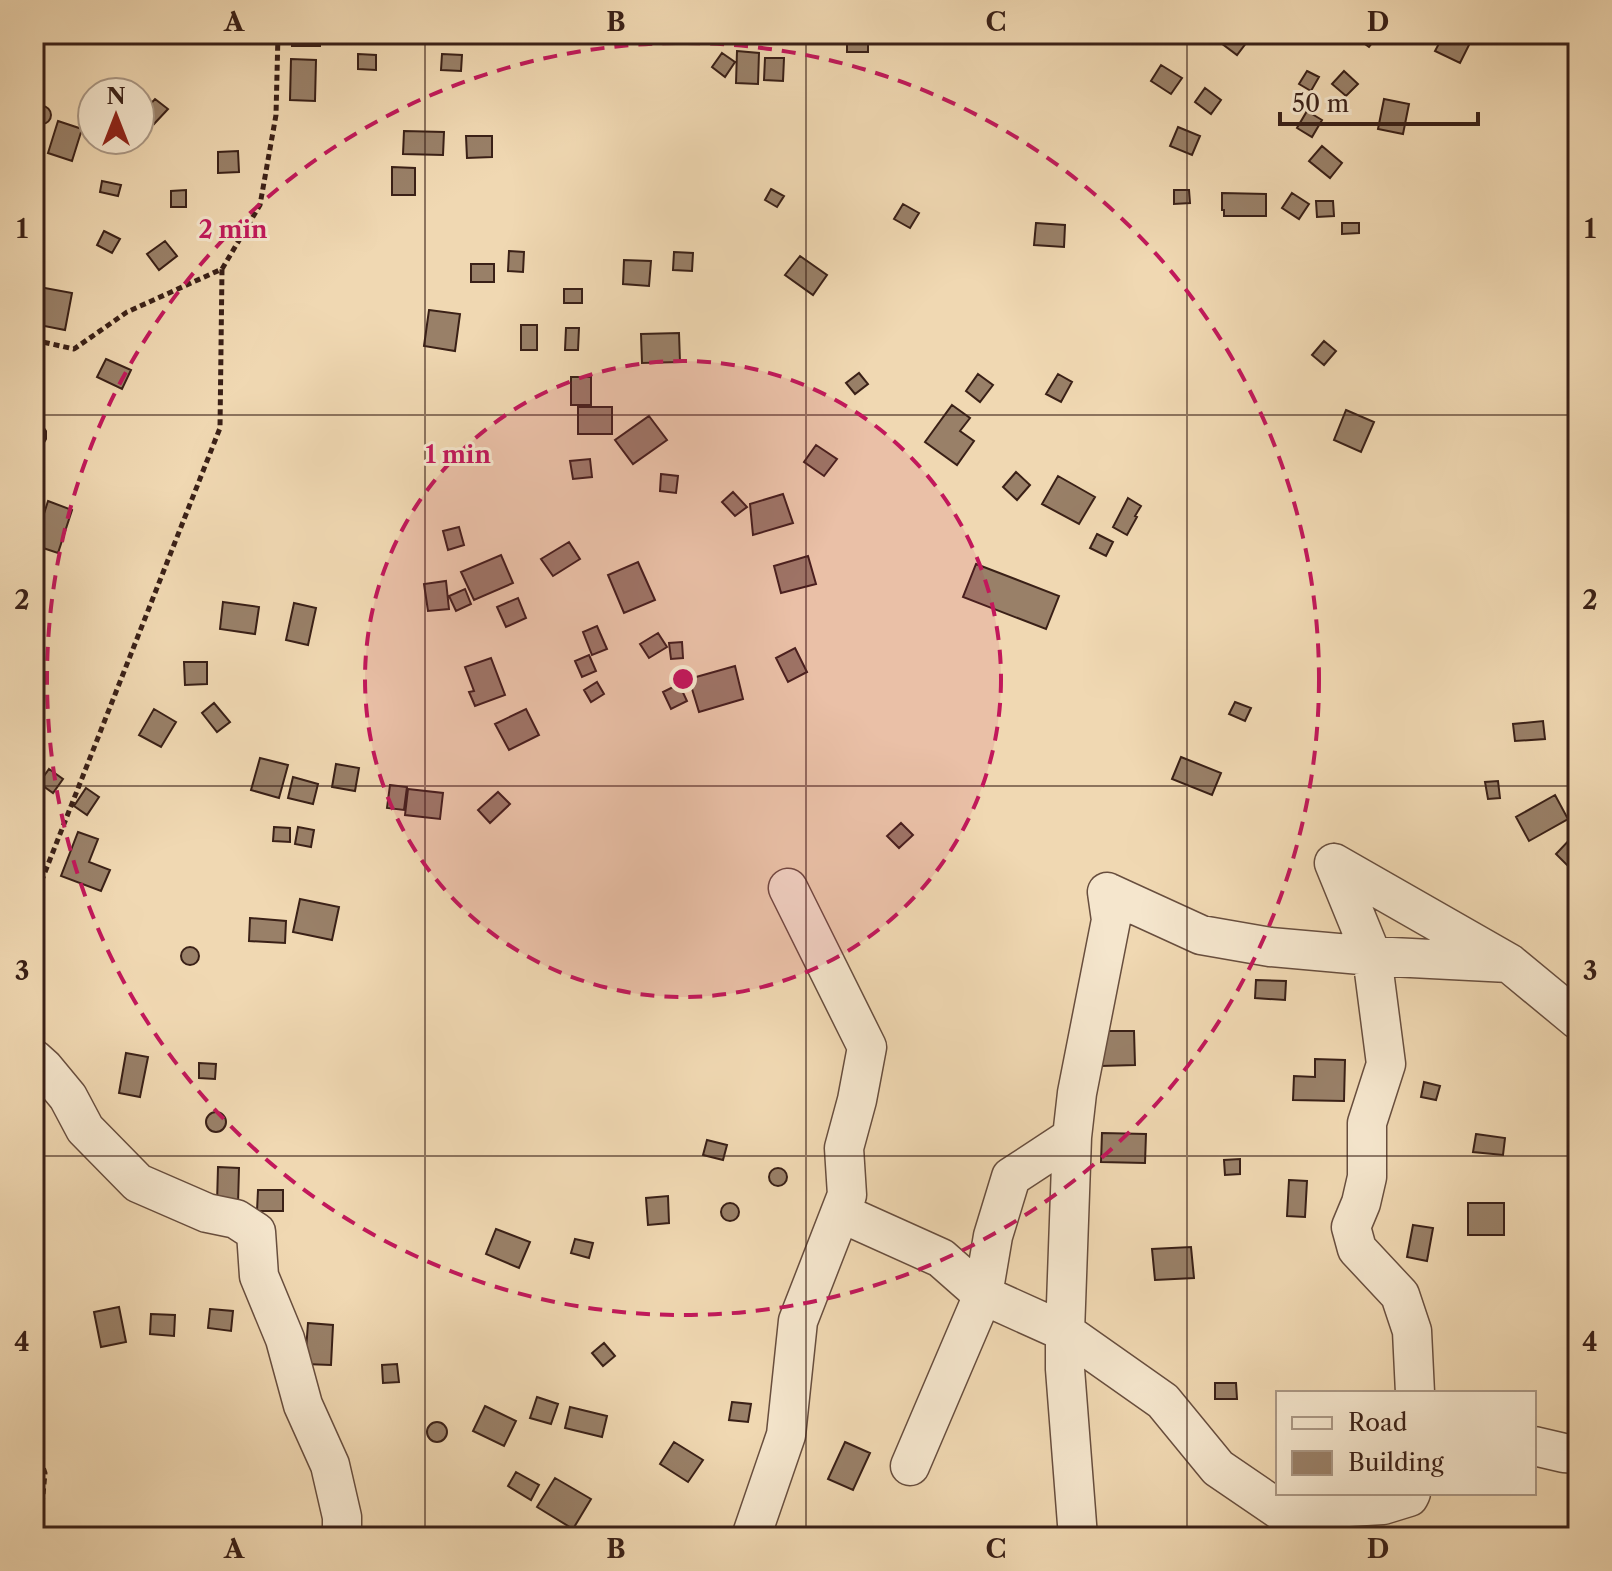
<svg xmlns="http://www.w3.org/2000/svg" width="1612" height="1571" viewBox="0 0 1612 1571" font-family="'Libre Caslon Text',serif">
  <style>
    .building { fill: #998068; stroke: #3a2017; stroke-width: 2 }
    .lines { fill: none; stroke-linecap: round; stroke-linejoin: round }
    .minor-casing { stroke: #684e3e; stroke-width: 41 }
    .path { stroke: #3a2017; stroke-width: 5; stroke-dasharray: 6 4; stroke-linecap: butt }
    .minor { stroke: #f5e6cd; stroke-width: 38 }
    .grid { fill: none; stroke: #3a2017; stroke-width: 2; stroke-opacity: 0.55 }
    .ring { fill: none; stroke: #c2185b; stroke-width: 4; stroke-dasharray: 14 10 }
    .centre { fill: #c2185b; stroke: #f5e6cd; stroke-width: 4 }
    .ring-label { font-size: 24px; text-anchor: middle; font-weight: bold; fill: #c2185b; stroke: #f5e6cd; stroke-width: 6; stroke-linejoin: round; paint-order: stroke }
    .neatline { fill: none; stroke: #3a2017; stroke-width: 3 }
    .grid-label { font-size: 26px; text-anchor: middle; font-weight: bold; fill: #3a2017 }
  </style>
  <rect width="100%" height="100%" fill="#f0d8b2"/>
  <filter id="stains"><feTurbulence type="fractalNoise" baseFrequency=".0025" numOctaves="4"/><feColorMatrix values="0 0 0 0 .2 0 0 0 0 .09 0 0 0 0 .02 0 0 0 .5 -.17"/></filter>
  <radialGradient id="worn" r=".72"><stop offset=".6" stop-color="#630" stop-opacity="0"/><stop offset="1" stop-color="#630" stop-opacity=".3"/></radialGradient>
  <path class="building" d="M292,34H320V46H292Z
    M1222,34H1253L1237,55L1217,40Z
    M1357,34H1379L1369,47L1355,37Z
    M1444,34H1457L1471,41L1460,63L1435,51Z
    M847,35H868V52H847Z
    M737,51L759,53L758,84L736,83Z
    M722,53L735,62L725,77L712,67Z
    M358,54L376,55V70L358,69Z
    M442,54L462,55L461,71L441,70Z
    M765,58H784L783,81L764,80Z
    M291,59L316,60L315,101L290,100Z
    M1161,65L1182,78L1171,94L1151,81Z
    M1307,71L1319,77L1311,91L1299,84Z
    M1344,71L1358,84L1346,96L1332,84Z
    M1205,88L1221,100L1211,114L1195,102Z
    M155,99L168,109L154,124L142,113Z
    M1384,99L1409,104L1403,134L1378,129Z
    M33 115a9 9 0 1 1 18 0a9 9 0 1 1-18 0Z
    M1307,111L1322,120L1312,137L1297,128Z
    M58,121L82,129L72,161L48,153Z
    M1178,127L1200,136L1192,155L1170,146Z
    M404,131L444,132L443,155L403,154Z
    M466,136H492V157L467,158Z
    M1322,146L1342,163L1330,178L1309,161Z
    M238,151L239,172L218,173V152Z
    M392,167L415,168V195H392Z
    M102,181L121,185L118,196L100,192Z
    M771,189L784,196L777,207L765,200Z
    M186,190V207H171V191Z
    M1174,190H1189L1190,203L1174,204Z
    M1222,193L1266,194V216H1224V210H1222Z
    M1292,193L1309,204L1299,219L1282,208Z
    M1316,201H1333L1334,216L1317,217Z
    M903,204L919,213L910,228L894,219Z
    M1036,223L1065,225L1064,247L1034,245Z
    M1342,223H1359V233L1342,234Z
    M104,231L120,239L112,253L97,245Z
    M165,241L177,256L159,270L147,254Z
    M509,251L524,252L523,272L508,271Z
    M674,252L693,253L692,271L673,270Z
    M800,256L827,275L813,295L785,275Z
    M624,260L651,261L649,286L623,284Z
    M471,264H494V282H471Z
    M34,286L72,293L65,330L34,324Z
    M564,289H582V303H564Z
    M429,310L460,314L455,351L424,346Z
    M521,325H537V350H521Z
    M566,328H579L578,350H565Z
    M679,333L680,362L642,363L641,334Z
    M1324,341L1336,351L1324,365L1312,355Z
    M106,359L131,370L122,389L97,377Z
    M859,373L868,384L855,394L846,383Z
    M978,374L993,385L980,402L966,391Z
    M1058,374L1072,382L1061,402L1046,394Z
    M571,377H591V405H571Z
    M952,405L970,418L960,431L974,441L957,465L925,442Z
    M578,407H612V434H578Z
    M1346,410L1374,422L1361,452L1334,440Z
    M649,416L667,440L633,464L615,440Z
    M35,420L41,424L46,431V439L42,446L34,450Z
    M816,445L837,459L824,476L804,462Z
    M590,459L592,477L573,479L570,461Z
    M1016,472L1030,485L1017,500L1003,487Z
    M661,474L678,476L676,493L660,491Z
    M1058,476L1095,497L1079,524L1042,504Z
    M733,492L747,507L735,516L722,502Z
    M783,494L793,523L753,535L750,504Z
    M1128,498L1141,506L1135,516L1137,517L1127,535L1113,527Z
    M48,501L72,510L58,553L34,545Z
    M459,527L464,545L448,550L443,531Z
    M1097,534L1113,542L1106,556L1090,548Z
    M569,542L580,559L553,576L541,559Z
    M501,555L513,583L474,600L461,572Z
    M808,556L816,584L781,593L774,566Z
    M638,562L655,600L624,613L608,575Z
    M976,564L1059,596L1046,629L963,597Z
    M446,581L449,609L428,611L424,584Z
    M465,589L471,604L456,611L449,596Z
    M518,598L526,618L506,627L497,607Z
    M223,602L259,607L255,634L220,629Z
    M294,603L316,608L308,645L286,640Z
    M597,626L607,649L592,655L583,632Z
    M658,633L667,647L649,658L640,644Z
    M682,642L683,658L671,659L669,643Z
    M795,648L807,672L788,682L776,658Z
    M589,655L596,671L582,677L575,661Z
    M491,658L505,695L475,706L469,692L474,691L465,667Z
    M184,662H207V684L185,685Z
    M735,666L743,699L699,712L689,679Z
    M597,682L604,694L591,702L584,690Z
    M679,684L687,701L671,709L663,692Z
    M1235,702L1251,708L1245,721L1229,714Z
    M214,703L230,722L217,732L202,713Z
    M154,709L176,722L161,747L139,735Z
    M526,709L539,735L509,750L495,724Z
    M1543,721L1545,739L1515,741L1513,724Z
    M1181,757L1221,773L1212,795L1172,779Z
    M260,758L288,765L279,798L251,790Z
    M336,764L359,768L355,791L332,787Z
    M49,769L63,779L53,793L39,783Z
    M293,777L318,784L313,804L288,798Z
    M1498,781L1500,798L1488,799L1485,782Z
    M390,785L407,787L404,810L387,808Z
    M86,788L99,797L87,815L74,806Z
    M408,789L443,793L440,819L405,815Z
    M498,792L510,804L490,823L478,810Z
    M1555,795L1568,819L1529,841L1516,817Z
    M901,823L913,835L899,848L887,836Z
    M274,827L290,828V842L273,841Z
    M298,827L314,830L311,847L295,844Z
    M78,832L98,839L89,862L110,870L101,891L61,876Z
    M1572,837L1578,842L1577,875L1556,854Z
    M300,899L339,907L332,940L293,932Z
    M250,918L286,921L285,943L249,941Z
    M181 956a9 9 0 1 1 18 0a9 9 0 1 1-18 0Z
    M1256,980L1286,981L1285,1000L1255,998Z
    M1100,1031H1134L1135,1065L1101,1066Z
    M126,1053L148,1057L140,1097L119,1093Z
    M1315,1059L1345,1060L1344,1101L1293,1100L1294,1076L1315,1077Z
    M199,1063L216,1064L215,1079L199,1078Z
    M1424,1082L1440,1086L1436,1100L1421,1097Z
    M206 1122a10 10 0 1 1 20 0a10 10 0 1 1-20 0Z
    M1102,1133L1146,1134L1145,1163L1101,1162Z
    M1476,1134L1505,1138L1503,1155L1473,1152Z
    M707,1140L727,1145L723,1160L703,1155Z
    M1240,1159V1174L1225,1175L1224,1160Z
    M218,1167L239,1168L238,1204L217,1203Z
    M769 1177a9 9 0 1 1 18 0a9 9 0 1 1-18 0Z
    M1289,1180L1307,1181L1305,1217L1287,1216Z
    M258,1190H283V1211H257Z
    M668,1196L669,1223L648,1225L646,1198Z
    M721 1212a9 9 0 1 1 18 0a9 9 0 1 1-18 0Z
    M1468,1203H1504V1235H1468Z
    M1413,1225L1433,1228L1427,1261L1407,1257Z
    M496,1229L530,1242L519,1268L486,1254Z
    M575,1239L593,1243L589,1258L571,1253Z
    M1191,1247L1194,1278L1155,1280L1152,1249Z
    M119,1307L126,1342L101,1347L94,1312Z
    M210,1309L233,1311L231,1331L208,1328Z
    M151,1314L175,1315L174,1336L150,1334Z
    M308,1323L333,1325L331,1365L305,1364Z
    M604,1343L615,1356L603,1366L592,1353Z
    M397,1364L399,1382L383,1383L382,1365Z
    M1215,1383H1236L1237,1399H1215Z
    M537,1397L558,1404L551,1424L530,1418Z
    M732,1402L751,1404L748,1422L729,1420Z
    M485,1406L516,1421L504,1446L473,1431Z
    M570,1407L607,1416L602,1437L565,1428Z
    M427 1432a10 10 0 1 1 20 0a10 10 0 1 1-20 0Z
    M674,1442L703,1460L688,1482L660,1464Z
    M845,1442L870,1453L853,1490L828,1479Z
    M516,1472L539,1485L531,1500L508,1486Z
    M555,1478L591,1499L573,1529L537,1507Z"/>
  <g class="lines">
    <defs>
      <path id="minor" d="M1334,863L1372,956L1386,1064L1367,1123V1177L1361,1203L1351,1227L1357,1249L1400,1295L1412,1331L1415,1393
        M1334,863L1509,963L1578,1020
        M1107,892L1201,935L1270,947L1372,956L1509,963
        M34,1059L44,1068L68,1097L85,1129L138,1183L207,1213L236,1219L256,1232L259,1276L285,1339L303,1405L330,1465L342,1517V1537
        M1072,1137L1011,1177L993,1236L983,1295L1065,1332L1163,1401L1218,1468L1281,1511L1383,1505L1409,1497L1411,1493
        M841,1213L941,1258L983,1295L910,1466
        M1534,1446L1564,1453L1578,1454
        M751,1537L786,1435L798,1321L847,1195L844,1148L857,1100L867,1047L788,888
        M1078,1537L1065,1369V1332L1072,1137L1077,1093L1111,920L1107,892"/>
    </defs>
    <use href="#minor" class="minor-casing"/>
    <path class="path" d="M34,340L74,349L127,312L222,269L260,205L276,115L278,34
      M34,900L220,428L222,269
      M34,1440L45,1473L39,1537"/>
    <use href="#minor" class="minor"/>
  </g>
  <path class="grid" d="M425,34V1537M806,34V1537M1187,34V1537M34,415H1578M34,786H1578M34,1156H1578"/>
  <circle cx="683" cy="679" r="318" fill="#c2185b" fill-opacity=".12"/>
  <g class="ring">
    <circle cx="683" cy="679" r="318"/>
    <circle cx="683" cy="679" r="636"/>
  </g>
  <circle cx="683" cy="679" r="12" class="centre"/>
  <g class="ring-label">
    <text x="233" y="238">2 min</text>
    <text x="458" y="463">1 min</text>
  </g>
  <rect width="1612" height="1571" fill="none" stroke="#f0d8b2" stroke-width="88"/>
  <rect x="1276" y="1391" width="260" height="104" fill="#f5e6cd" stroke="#aa9784" stroke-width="2"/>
  <rect x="1292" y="1417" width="40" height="12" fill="#f5e6cd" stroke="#aa9784" stroke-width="2"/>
  <text x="1348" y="1431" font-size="24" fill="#3a2017">Road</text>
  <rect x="1292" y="1451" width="40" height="24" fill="#998068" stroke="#aa9784" stroke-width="2"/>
  <text x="1348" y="1471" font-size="24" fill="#3a2017">Building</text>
  <g transform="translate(116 116)"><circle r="38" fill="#f5e6cd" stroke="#aa9784" stroke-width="2"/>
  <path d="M0-6L14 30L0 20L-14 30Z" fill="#8f2418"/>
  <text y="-12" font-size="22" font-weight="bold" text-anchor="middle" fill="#3a2017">N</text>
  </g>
  <path d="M1280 112v12h198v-12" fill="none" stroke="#3a2017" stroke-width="4"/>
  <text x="1292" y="112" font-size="24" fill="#3a2017" stroke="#f5e6cd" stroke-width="6" paint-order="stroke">50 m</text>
  <rect x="44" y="44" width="1524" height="1483" class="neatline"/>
  <g class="grid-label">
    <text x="234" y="31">A</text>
    <text x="616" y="31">B</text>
    <text x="996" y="31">C</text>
    <text x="1378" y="31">D</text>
    <text x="22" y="238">1</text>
    <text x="1590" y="238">1</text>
    <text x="22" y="609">2</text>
    <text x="1590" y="609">2</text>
    <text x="22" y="980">3</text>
    <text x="1590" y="980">3</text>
    <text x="22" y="1351">4</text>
    <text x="1590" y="1351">4</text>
    <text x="234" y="1558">A</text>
    <text x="616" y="1558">B</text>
    <text x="996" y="1558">C</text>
    <text x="1378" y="1558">D</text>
  </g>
  <rect width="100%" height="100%" filter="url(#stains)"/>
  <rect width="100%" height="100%" fill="url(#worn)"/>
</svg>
